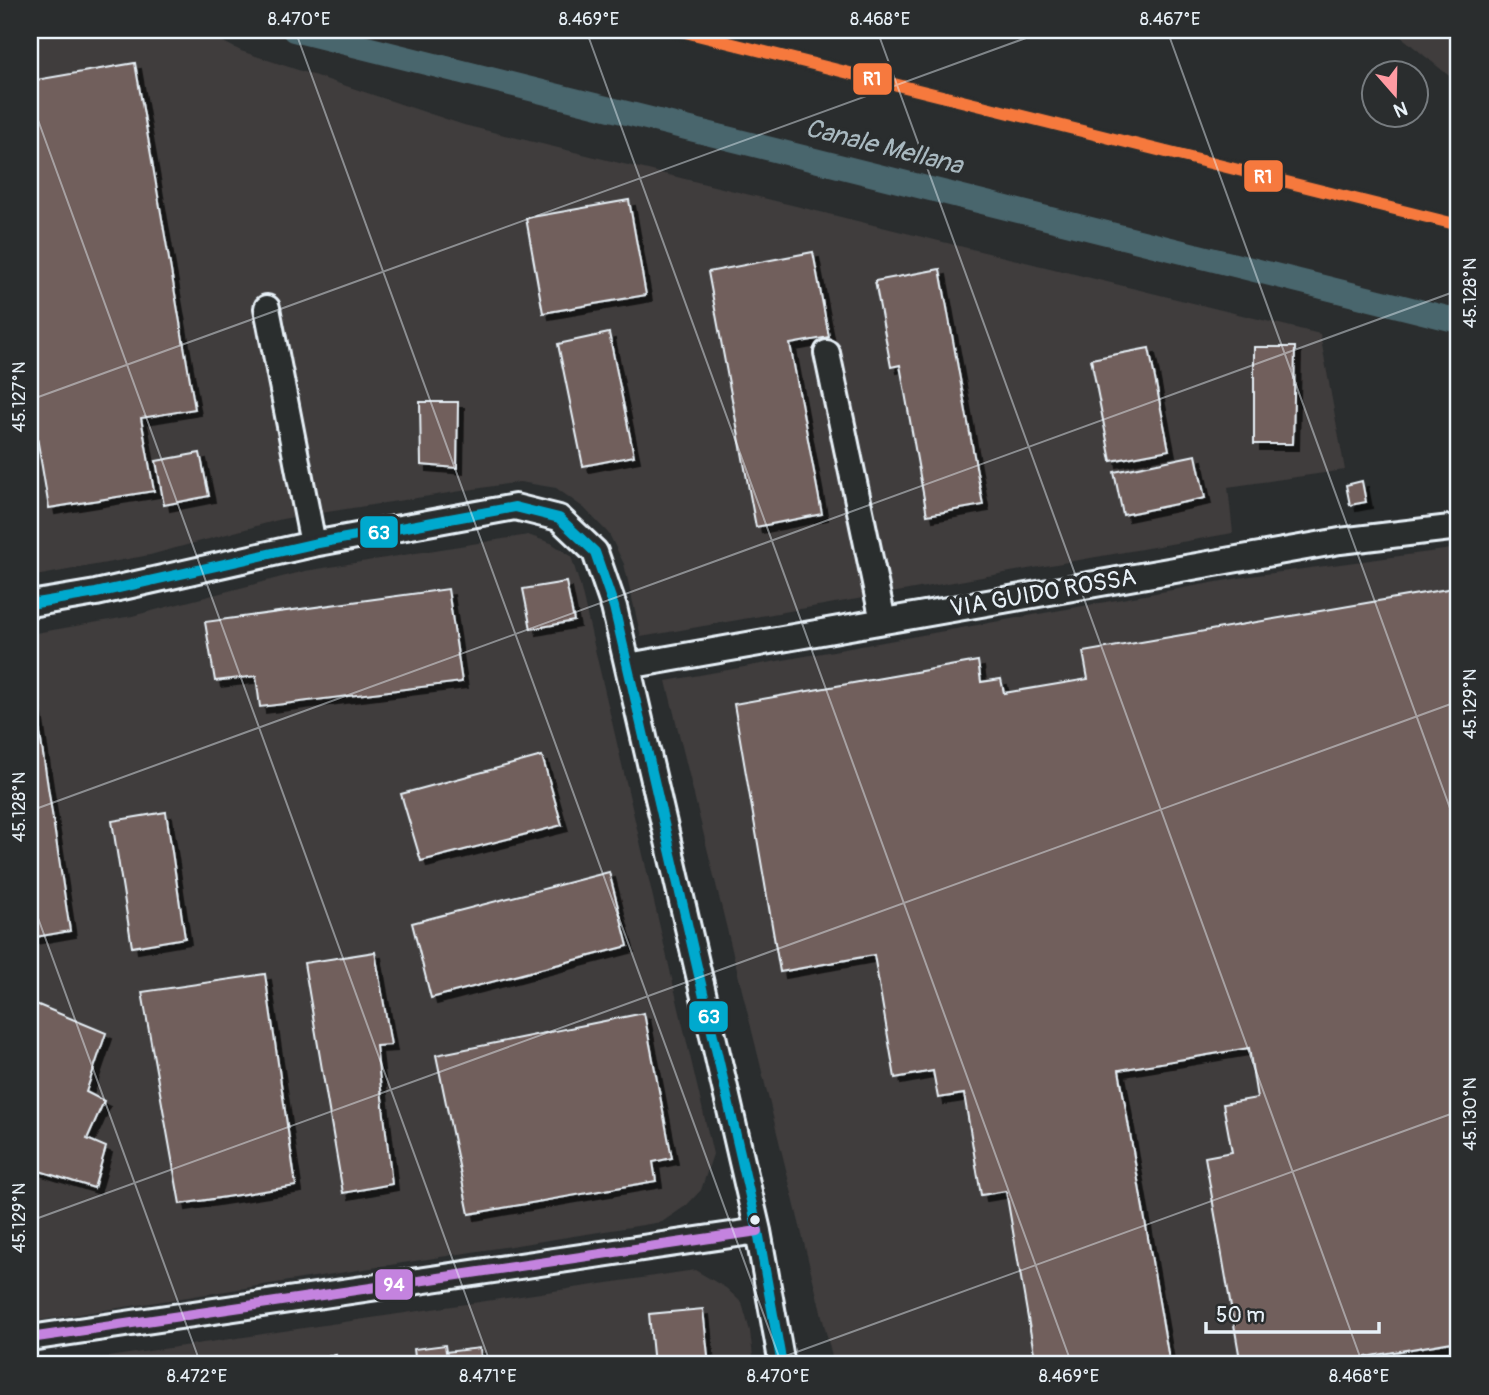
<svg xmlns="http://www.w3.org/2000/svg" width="1489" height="1395" viewBox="0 0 1489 1395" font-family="Pangolin,sans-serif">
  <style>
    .built { fill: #3f3c3c }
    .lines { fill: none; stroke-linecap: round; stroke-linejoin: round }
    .canal { stroke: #4a666d; stroke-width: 24 }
    .building { fill: #715f5b; stroke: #e8f1f8; stroke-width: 2; filter: url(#shadow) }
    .minor-casing { stroke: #e8f1f8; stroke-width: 30 }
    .minor { stroke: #2a2d2e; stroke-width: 24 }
    .bus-1-casing { stroke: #2a2d2e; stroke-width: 16 }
    .bus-2-casing { stroke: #2a2d2e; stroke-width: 16 }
    .bus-1 { stroke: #00a9ce; stroke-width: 10 }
    .bus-2 { stroke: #c483df; stroke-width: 10 }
    .rail-1-casing { stroke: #2a2d2e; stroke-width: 18 }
    .rail-1 { stroke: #f6793e; stroke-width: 12 }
    .ticks { fill: none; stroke: #e8f1f8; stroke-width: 2; stroke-opacity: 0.45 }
    .bus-dot { fill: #e8f1f8; stroke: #2a2d2e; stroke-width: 2.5 }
    .labels { text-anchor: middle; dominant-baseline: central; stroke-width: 7; stroke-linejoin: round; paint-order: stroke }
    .street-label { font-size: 24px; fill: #e8f1f8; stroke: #2a2d2e }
    .water-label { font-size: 26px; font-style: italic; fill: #a9b9c0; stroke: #2a2d2e }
    .line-badge { stroke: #2a2d2e; stroke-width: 2.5 }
    .badge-label { font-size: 19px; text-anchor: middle; font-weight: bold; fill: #fff }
    .neatline { fill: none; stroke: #e8f1f8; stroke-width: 2.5 }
    .ticks-label { font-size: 18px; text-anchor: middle; fill: #e8f1f8 }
  </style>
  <defs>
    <filter id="shadow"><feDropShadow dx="6" dy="6" stdDeviation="0" flood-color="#0009"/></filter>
  </defs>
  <rect width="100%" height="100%" fill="#2a2d2e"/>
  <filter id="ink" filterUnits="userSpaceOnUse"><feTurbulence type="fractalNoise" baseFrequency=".0143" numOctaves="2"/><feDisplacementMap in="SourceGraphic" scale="14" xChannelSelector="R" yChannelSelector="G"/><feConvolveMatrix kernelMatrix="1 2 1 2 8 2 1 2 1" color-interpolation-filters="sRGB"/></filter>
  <g filter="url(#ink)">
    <path class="built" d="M30,30H200L241,51L464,125L1320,334L1345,470L1228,487L1233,533L641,637L624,564L609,534L584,508L556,488L520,482L282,519L150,555L30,577Z
      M1393,30H1459V84Z
      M528,535L551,543L571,556L580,585L713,1154L701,1190L687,1205L662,1222L30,1322V634L132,616L305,571Z
      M1459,548V1365H834L666,681L1250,576Z
      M695,1270L726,1288L742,1303L750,1331L754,1365H54Z"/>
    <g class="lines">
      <path class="canal" d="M294,30L1459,321"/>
    </g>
    <path class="building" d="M135,63L195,409L141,418L154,491L49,508L30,396V81Z
      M629,200L646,295L543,313L526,218Z
      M813,252L829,337L790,344L822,514L756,527L708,272Z
      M940,269L983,505L927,515L900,365L891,367L875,281Z
      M609,333L634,456L583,466L558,344Z
      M1254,347H1295L1293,444H1254Z
      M1149,348L1169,450L1111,461L1091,359Z
      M420,402H458L457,468L421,465Z
      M200,453L209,496L164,505L156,461Z
      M1196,455L1205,498L1123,515L1114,472Z
      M1362,481L1366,502L1350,505L1346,485Z
      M566,582L574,621L531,629L523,589Z
      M1459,587V1361H1456L1452,1342L1320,1365H1241L1205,1157L1232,1152L1223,1104L1257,1098L1249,1048L1119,1070L1170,1365H965L1034,1353L1006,1191L981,1195L964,1094L938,1098L933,1071L895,1078L874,955L780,972L734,704L978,661L981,682L1001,679L1004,693L1088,679L1083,652Z
      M448,589L462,682L260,707L256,676L215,681L205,622Z
      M32,682L70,931L30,938V683Z
      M542,756L562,825L421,861L401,794Z
      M166,812L185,938L132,947L112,821Z
      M609,872L628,946L431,998L412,923Z
      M375,952L391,1045L376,1046L392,1184L343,1193L304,963Z
      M265,974L296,1186L180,1204L142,992Z
      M36,1004L106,1033L86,1092L104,1101L87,1139L106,1147L94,1188L30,1168V1005Z
      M644,1013L672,1158L653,1162L656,1181L469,1214L436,1055Z
      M703,1309L709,1365H654L649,1314Z
      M445,1345L446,1352L480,1348L482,1365H416L414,1349Z
      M336,1355L338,1365H270Z"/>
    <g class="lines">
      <defs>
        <path id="minor" d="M267,308L313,544
          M827,353L883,621
          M30,604L96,593L313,544L515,507L559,518L595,552L614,607L758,1231L782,1365
          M628,666L1340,541L1459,527
          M30,1338L758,1231"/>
      </defs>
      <use href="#minor" class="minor-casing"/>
      <use href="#minor" class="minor"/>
      <defs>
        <path id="bus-1" d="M30,604L96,593L313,544L515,507L559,518L595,552L614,607L758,1231L782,1365"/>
        <path id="bus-2" d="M30,1338L758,1231"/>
      </defs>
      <use href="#bus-1" class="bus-1-casing"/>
      <use href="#bus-2" class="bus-2-casing"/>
      <use href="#bus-1" class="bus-1"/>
      <use href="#bus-2" class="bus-2"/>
      <defs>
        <path id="rail-1" d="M677,30L1459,225"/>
      </defs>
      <use href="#rail-1" class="rail-1-casing"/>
      <use href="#rail-1" class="rail-1"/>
    </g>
  </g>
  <path class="ticks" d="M295,30L782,1365M586,30L1072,1365M877,30L1363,1365M1167,30L1459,833M1458,30L1459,34M30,98L491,1365M30,400L1048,30M30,811L1459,290M30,896L201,1365M30,1221L1459,701M761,1365L1459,1111"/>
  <circle class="bus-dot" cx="755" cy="1220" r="6"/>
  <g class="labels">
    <g class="street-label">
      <text transform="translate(1043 593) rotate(-10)">VIA GUIDO ROSSA</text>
    </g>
    <g class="water-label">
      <text transform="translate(884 147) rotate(14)">Canale Mellana</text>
    </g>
  </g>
  <g class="line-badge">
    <rect x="852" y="62" width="41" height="34" rx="7" fill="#f6793e"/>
    <rect x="1243" y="159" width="41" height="34" rx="7" fill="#f6793e"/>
    <rect x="359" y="515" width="40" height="34" rx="7" fill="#00a9ce"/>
    <rect x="688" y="1000" width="41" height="33" rx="7" fill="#00a9ce"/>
    <rect x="374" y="1268" width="40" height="33" rx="7" fill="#c483df"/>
  </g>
  <g class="badge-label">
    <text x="872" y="85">R1</text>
    <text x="1263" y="183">R1</text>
    <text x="379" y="539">63</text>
    <text x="709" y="1023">63</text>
    <text x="394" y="1291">94</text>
  </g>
  <rect width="1489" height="1395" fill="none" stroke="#2a2d2e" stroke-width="77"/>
  <g transform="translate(1395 94) rotate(160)"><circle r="33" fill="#2a2d2e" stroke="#767b7f" stroke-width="2"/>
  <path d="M0-5L12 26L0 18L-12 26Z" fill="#ff9aa2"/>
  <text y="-10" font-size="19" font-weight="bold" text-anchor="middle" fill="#e8f1f8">N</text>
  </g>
  <path d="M1206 1322v10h173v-10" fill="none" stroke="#e8f1f8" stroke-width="3.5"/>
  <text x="1216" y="1322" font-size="21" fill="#e8f1f8" stroke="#2a2d2e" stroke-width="5" paint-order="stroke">50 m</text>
  <rect x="38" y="38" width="1412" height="1318" class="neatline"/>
  <g class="ticks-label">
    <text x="299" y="25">8.470°E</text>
    <text x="589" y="25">8.469°E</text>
    <text x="880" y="25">8.468°E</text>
    <text x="1170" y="25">8.467°E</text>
    <text transform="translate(1470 293) rotate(-90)" y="6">45.128°N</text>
    <text transform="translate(19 397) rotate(-90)" y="6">45.127°N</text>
    <text transform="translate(1470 704) rotate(-90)" y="6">45.129°N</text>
    <text transform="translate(19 807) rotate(-90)" y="6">45.128°N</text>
    <text transform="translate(1470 1114) rotate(-90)" y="6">45.130°N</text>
    <text transform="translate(19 1218) rotate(-90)" y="6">45.129°N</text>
    <text x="197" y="1382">8.472°E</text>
    <text x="488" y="1382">8.471°E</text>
    <text x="778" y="1382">8.470°E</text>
    <text x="1069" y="1382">8.469°E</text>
    <text x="1359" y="1382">8.468°E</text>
  </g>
</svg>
